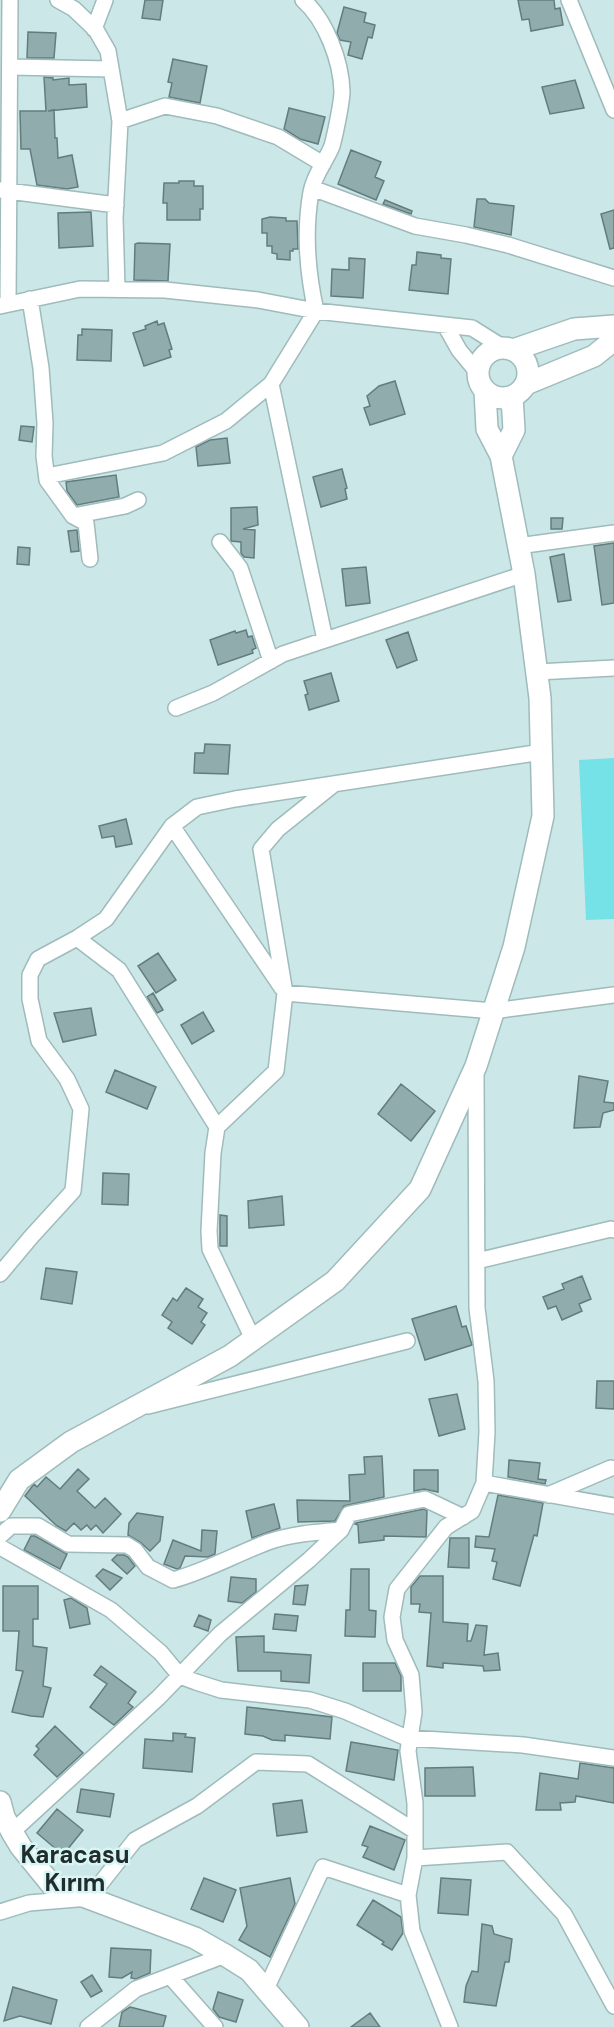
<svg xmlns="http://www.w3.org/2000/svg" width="614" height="2027" viewBox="0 0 614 2027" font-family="'DM Sans',sans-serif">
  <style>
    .green { fill: #74e2e6 }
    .building { fill: #91acad; stroke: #637d7e; stroke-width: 1.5 }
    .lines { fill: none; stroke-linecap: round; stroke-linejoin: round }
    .street-casing { stroke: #9fbbbb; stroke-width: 18 }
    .secondary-casing { stroke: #9fbbbb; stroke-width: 24 }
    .street { stroke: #fff; stroke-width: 15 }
    .secondary { stroke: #fff; stroke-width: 21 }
    .labels { text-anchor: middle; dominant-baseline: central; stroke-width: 5; stroke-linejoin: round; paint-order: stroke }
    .district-label { font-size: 24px; font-weight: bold; fill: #212c2c; stroke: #d8f5f5 }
  </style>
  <rect width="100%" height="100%" fill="#cbe7e8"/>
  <path class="green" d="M614,758V919L586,920L579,760Z"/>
  <path class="building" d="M145,0H163L160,20L142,18Z
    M518,0H554L555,9L560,8L563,25L531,31L529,19L522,20Z
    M344,7L366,13L364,22L375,25L372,38L368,37L362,59L348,55L351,42L340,40L337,33Z
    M28,32L56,33L54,58H27Z
    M173,59L207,66L200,103L169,97L172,83L168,82Z
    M44,77L53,78V80L69,78V85L86,84L87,107L48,111L54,110L55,138H57L58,158L72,155L78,187L67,189L37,185L30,149H21L20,111H46Z
    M575,80L584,108L550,114L542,87Z
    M289,108L325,117L318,144L300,139L284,129Z
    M351,150L381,162L375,177L384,181L376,200L338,184Z
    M179,181H194V186H203V209H200V220H167V203H163L164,183H179Z
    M477,199H485L489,203L514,206L511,235L474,227Z
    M385,200L412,211L411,214L383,204Z
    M614,210V248L610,249L601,214Z
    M91,212L93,246L59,248L58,213Z
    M270,217L286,218V221H297L298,249H293V251H290V260L277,259V254L272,253V246H267V233H262V219Z
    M138,243L170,244L168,281L134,280L135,244Z
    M417,252L441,255V258L451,259L448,294L409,290L412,265H416Z
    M349,258L365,259L363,298L331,296L332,269L349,270Z
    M157,321L158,325L164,323L172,349L169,350L171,357L144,366L133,333L146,329L145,326Z
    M82,329L112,330L111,361L77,360L78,335H82Z
    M395,381L405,414L370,425L364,408L370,406L367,396L379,386Z
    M21,426L34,427L32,442L19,440Z
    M227,438L230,463L198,466L196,447L210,440Z
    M342,469L347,488L345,489L347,499L321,507L313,477Z
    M116,475L119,497L77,505L67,491L66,482Z
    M257,507L258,525L243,529L255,530L254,558L244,557L241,553V542L231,541V508Z
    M551,518H563L562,529H551Z
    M77,530L79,551L71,552L68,531Z
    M614,543V603L602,605L594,546Z
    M18,547L30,548L29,565L17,564Z
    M564,554L571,600L558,602L550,557Z
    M366,567L370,603L346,606L342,569Z
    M246,630L248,637L252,636L256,648L252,650L253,653L218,665L210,640L235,631L236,633Z
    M408,632L417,660L397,668L386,640Z
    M331,673L339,701L309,710L305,695L308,694L304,681Z
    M205,744L230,745L228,774L194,773L195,753H204Z
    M126,819L132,844L116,847L114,836L102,838L99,826Z
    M158,953L176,980L156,993L138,966Z
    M153,993L163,1010L157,1013L147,997Z
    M91,1008L96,1035L63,1042L54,1013Z
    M203,1012L214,1031L192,1044L181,1025Z
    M115,1070L156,1087L147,1109L106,1092Z
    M579,1076L608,1081L604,1102L614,1103V1110L603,1113L600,1127L574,1128Z
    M401,1084L435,1111L411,1141L378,1114Z
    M103,1173L129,1174L128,1205L102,1204Z
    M282,1196L284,1225L249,1228L248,1201Z
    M220,1215L227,1216V1246H220Z
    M46,1268L77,1272L72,1304L41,1299Z
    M582,1276L591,1299L579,1304L582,1311L562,1320L556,1306L548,1309L543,1297L564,1289L562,1284Z
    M186,1288L203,1299L198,1307L207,1313L201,1322L205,1325L192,1344L168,1328L172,1322L162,1315L173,1298L177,1301Z
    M456,1306L462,1327L466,1326L472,1345L425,1360L412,1319Z
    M597,1381H614V1409L596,1408Z
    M457,1394L465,1429L439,1436L429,1399Z
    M382,1456L384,1497L344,1506L335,1521L298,1522L297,1500L350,1501L349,1475L365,1474L364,1457Z
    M509,1460L540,1463L538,1479L546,1480L545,1484L508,1477Z
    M78,1469L89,1479L77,1491L95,1508L105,1498L121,1514L103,1533L96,1525L91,1530L87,1525L81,1530L74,1523L66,1531L57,1526L25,1496L34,1484L37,1487L46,1477L60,1489Z
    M414,1470H438V1492L424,1489L414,1491Z
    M498,1495L543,1503L537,1536L534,1535L520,1586L493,1579L497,1562L492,1561L495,1549L475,1547L476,1536L489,1537Z
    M274,1504L280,1528L252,1538L246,1511Z
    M424,1509L427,1511L426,1537L384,1536V1540L359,1543L358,1525L355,1524L356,1523Z
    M137,1513L163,1517L160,1541L150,1551L140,1542L128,1535L129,1523Z
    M202,1530L217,1531L215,1554L208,1557L185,1556L180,1568L177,1569L164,1564L173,1540L201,1551Z
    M31,1536H35L67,1554L60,1569L24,1550Z
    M450,1538H469V1568L448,1567Z
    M117,1555H124L128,1557L135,1566L127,1574L112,1560Z
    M103,1569L122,1578L110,1590L96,1576Z
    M351,1569H369V1610L376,1611L375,1637L345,1636L346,1610H350Z
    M420,1576H443V1622L468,1624L467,1641H471L476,1625L487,1626L484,1655L498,1653L500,1670L484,1671L483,1666L443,1663V1668L427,1666L431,1613L419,1612L420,1604H411V1587Z
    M231,1577L256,1579V1592L242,1603L228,1601Z
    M308,1585L305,1605L293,1604L295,1586Z
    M3,1586H38V1619H33V1646L47,1648L43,1686L51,1688L43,1717L31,1716L12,1712L23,1671L16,1670L19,1631H3Z
    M71,1598L87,1608L90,1624L70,1628L64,1600Z
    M275,1614L298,1616L296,1631L273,1629Z
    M199,1615L211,1620L208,1631L194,1626Z
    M264,1636V1652L311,1655L309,1683L281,1681V1671H238L236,1637Z
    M363,1663H395L401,1676V1691H363Z
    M101,1666L136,1692L128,1703L133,1707L114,1725L90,1707L107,1684L94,1675Z
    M247,1707L332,1717L330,1739L285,1735V1741L272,1740L263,1736L245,1734Z
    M55,1726L83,1753L57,1777L34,1755L39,1749L36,1746Z
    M173,1733L186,1734L185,1737L195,1738L192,1772L143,1768L145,1739L173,1741Z
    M351,1742L398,1750L394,1780L346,1771Z
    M580,1763L614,1768V1803L576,1796L575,1802L560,1803L561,1810H536L540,1773L578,1779Z
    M473,1767L475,1796H425V1768Z
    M81,1789L114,1794L110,1817L77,1812Z
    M302,1800L307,1832L277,1836L273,1804Z
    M57,1809L83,1830L63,1855L37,1833Z
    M370,1826L405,1840L394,1870L363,1857L368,1847L362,1845Z
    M204,1878L236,1890L223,1922L191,1909Z
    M290,1878L295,1904L270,1957L239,1940L247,1926L240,1888Z
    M441,1878L471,1880L468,1915L438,1913Z
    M373,1900L401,1917L403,1933L392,1950L382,1944L384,1942L357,1925Z
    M482,1924L492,1926L494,1934L512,1939L509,1962H505L496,2006L464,2002L466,1986L472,1971L478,1972Z
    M111,1948L151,1950L150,1973L136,1979L131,1978L132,1972L122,1978L109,1977Z
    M92,1975L102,1991L91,1997L81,1982Z
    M13,1987L57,2000L51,2024L20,2016L4,2021Z
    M218,1992L243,2000L236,2022L219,2017L213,2009Z
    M130,2007L166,2016L163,2027H119L122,2012Z
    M370,2013L380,2027H351Z"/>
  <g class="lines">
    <defs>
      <path id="street" d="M58,0L74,9L96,30L108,51L120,121L115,218L117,289
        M303,0C326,20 341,61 342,91C342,102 335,135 332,146C326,161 314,175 311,192C304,232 307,271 316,311L271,384L325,640
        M569,0L614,110
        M94,29L105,0
        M10,67L111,69
        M120,121L165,106L217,116L278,137L323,164
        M312,188L415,226L466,235L508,245L614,278
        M0,190L116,205
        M30,299L41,368L45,423L44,456L47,480L73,516L86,523L90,559
        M8,304L10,0
        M0,306L80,289L165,290L258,300L316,311L472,328L504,348
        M445,325L459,350L478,373
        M47,476L163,453L226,421L271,384
        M73,516L125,506L138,500
        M220,542L240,568L271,661
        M518,546L614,533
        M537,672L614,668
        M176,708L213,693L283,654L524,574
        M172,826L282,988
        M77,938L119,970L217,1127L213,1153L209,1231L210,1249L253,1339
        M285,993L493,1011L614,995
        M217,1127L276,1071L285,993L261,849L278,829L333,785
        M477,1261L611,1229L614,1230
        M0,1274L31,1237L73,1191L81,1109L67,1079L39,1041L30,999V975L38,959L77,938L106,919L172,826L197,807L235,799L542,752
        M148,1406L407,1341
        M484,1483L614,1506
        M548,1495L611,1468
        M0,1536L11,1526H38L68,1544L127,1545L135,1550L148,1567L173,1580C206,1571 236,1554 268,1542C291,1534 317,1532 341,1530L349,1514L425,1499L463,1517
        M0,1547L111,1610L161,1653L180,1676L196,1682L221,1690L310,1700L345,1711L407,1738L523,1745L614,1758
        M12,1832L158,1698L220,1634L309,1560L341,1530
        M415,1858L507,1852L564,1914L614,2006
        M0,1912L29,1903L89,1898L135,1840L197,1806L256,1762L308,1764L415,1831
        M170,1976L215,2027
        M266,1989L323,1867L408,1895
        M88,2027L136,1989L225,1955
        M450,2027L412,1931L408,1895L415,1858V1803L408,1751L414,1712L411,1675L395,1640L392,1617L397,1589L446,1527L472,1511L484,1483L487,1432L486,1381L477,1308L476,1073"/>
      <path id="secondary" d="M478 373a25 25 0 1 1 50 0a25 25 0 1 1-50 0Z
        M513,350L574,329L614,326
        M526,384L594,356L614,340
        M501,456L514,430L512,397
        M0,1511L19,1480L71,1442L230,1356L335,1281L420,1189L476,1066L514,947L543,816L540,698L524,574L501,456L487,429L485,391
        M0,1802L4,1817L12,1832L21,1847L51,1884L195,1938L225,1955L249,1970L298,2027"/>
    </defs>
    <use href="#street" class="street-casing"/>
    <use href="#secondary" class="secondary-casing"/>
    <use href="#street" class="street"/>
    <use href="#secondary" class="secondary"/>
  </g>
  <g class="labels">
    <g class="district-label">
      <text x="75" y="1854">Karacasu<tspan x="75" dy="28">Kırım</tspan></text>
    </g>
  </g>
</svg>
